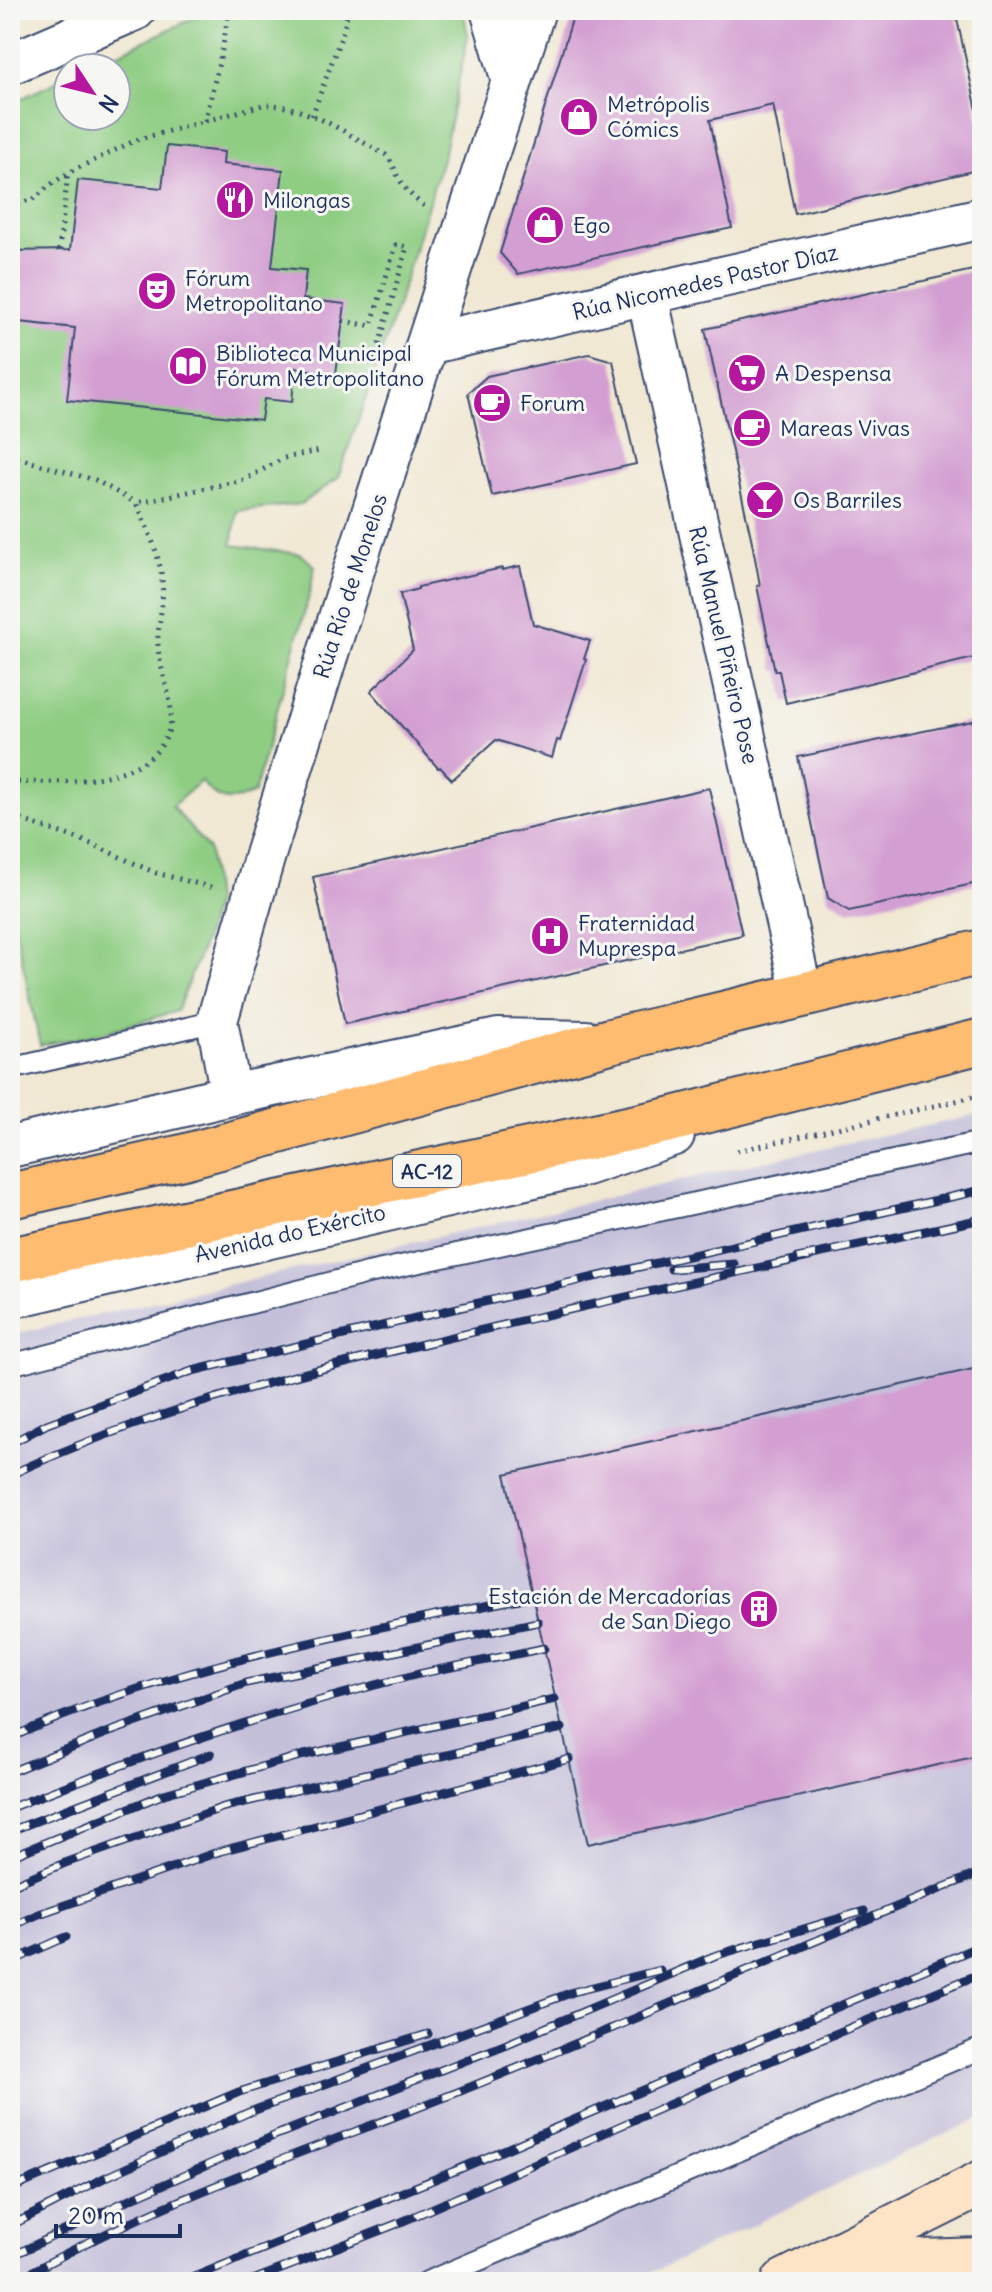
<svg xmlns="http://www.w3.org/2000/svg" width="992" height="2292" viewBox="0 0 992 2292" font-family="Delius,sans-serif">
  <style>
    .industrial { fill: #c5c0da }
    .green { fill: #8fcd83; stroke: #557e70; stroke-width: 2 }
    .building { fill: #d39ed1 }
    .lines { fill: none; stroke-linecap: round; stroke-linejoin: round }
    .lane-casing { stroke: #3b4b70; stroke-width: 24 }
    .street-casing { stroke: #3b4b70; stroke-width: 44 }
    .secondary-casing { stroke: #3b4b70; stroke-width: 48 }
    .primary-casing { stroke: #3b4b70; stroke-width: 48 }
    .path { stroke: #3b4b70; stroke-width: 5; stroke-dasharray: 2 6; stroke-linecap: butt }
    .lane { stroke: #fff; stroke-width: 20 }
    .street { stroke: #fff; stroke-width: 40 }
    .secondary { stroke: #fee4c6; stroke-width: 44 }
    .primary { stroke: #fdbc70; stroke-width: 44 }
    .rail-casing { stroke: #1b2f5e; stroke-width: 9 }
    .rail { stroke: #f6f6f2; stroke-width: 6; stroke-dasharray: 18; stroke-linecap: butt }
    .labels { text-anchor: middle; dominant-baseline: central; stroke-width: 6; stroke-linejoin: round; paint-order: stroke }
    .shield { fill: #f6f6f2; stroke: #5d6b8a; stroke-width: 2 }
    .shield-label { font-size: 20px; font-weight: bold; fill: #1b2f5e }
    .poi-label { font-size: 22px; fill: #1b2f5e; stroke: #f6f6f2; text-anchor: start }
    .street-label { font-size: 22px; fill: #1b2f5e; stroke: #f6f6f2 }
  </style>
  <rect width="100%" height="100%" fill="#f6f6f2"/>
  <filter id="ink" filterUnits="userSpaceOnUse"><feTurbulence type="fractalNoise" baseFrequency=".0125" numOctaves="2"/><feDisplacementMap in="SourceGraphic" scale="16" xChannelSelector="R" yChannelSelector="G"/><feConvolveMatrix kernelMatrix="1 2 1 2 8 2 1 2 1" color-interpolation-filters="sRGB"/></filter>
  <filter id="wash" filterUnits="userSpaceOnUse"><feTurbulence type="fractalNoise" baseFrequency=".006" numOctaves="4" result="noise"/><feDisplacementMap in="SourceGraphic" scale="32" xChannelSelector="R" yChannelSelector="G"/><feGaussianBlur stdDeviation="1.8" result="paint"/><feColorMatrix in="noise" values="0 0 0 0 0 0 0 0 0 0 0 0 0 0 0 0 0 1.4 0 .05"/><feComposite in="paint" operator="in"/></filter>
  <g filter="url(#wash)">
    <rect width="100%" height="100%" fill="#f1e8d3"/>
    <path class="industrial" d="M982,1114V2117L632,2282H10V1335L809,1151Z"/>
    <path class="green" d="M211,10H463L468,36L444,152L396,310L338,478L301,504L237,511L232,545L300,554L315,566L309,596L254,793C229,804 219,804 201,781L172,806L209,850L215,902L201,950L177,1011L95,1035L40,1045L10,903V104L68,76V116H116V68H86Z"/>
    <g id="blocks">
      <path class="building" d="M575,10H955L982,133V154L973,171L795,214L773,105L710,120L732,228L518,274L500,253Z
        M167,146L224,152L223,164L283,170L272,267L306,270L303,299L345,304L336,374L295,368L292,402L264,399L261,420L67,400L75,328L10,321V251L70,250L78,180L162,188Z
        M982,268V656L786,703L779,671H775L757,586L760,585L752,542L705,329Z
        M589,354L613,361L636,464L492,496L468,393L487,376Z
        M520,566L533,624L590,641L584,659L586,660L560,741L557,740L552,758L496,740L452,780L440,767L438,768L371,691L413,650L400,594L418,589V587L502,568V570Z
        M982,719V882L849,911L828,898L798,757Z
        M709,788L742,935L345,1024L313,877Z
        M982,1367V1755L588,1844L505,1474Z"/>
    </g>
  </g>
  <g filter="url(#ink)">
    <use href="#blocks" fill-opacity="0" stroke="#3b4b70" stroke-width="2"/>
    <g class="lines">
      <defs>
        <path id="lane" d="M10,1069L217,1021
          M10,1365L368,1273L982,1142
          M427,2282L982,2048"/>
        <path id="street" d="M491,10L512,81
          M10,64L135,10
          M647,295L802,994
          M427,344L982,218
          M231,1095L217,1021L265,855L363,541L535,10
          M10,1147L231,1095L498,1039L586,1041
          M10,1298L586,1165L674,1135"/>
        <path id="secondary" d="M832,2265L982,2260
          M784,2282L982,2183"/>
        <path id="primary" d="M10,1196L183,1157L610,1041L982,952
          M10,1260L665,1121L982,1041"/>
      </defs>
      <use href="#lane" class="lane-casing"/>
      <use href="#street" class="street-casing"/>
      <use href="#secondary" class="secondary-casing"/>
      <use href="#primary" class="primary-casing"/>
      <path class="path" d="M312,116L344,29L348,10
        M205,121L223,46L229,10
        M10,206L36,198L50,185L68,173L136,140L263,105C307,104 348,135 386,155C393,162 394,170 399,179C406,191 416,200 427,208
        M59,250L68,173
        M343,321L371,326L396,245L407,247L374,363L378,364
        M339,355L374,363
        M10,455L38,464L95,480L136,503
        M10,782C59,783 166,786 171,718C172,694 159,669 158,645C157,631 161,617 162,602C166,568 150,533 136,503L244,480L284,458L320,451
        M10,809L19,819L82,840L156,873L214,888
        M737,1151L982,1095"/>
      <use href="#lane" class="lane"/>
      <use href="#street" class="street"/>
      <use href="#secondary" class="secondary"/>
      <use href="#primary" class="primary"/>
      <defs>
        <path id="rail" d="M798,1258L982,1219
          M671,1269L734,1264
          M10,1444L47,1424L192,1371L479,1303L982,1190
          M10,1475C140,1414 280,1378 419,1345C548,1314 678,1285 809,1257
          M10,1738C175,1663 356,1633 533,1596
          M10,1772L104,1734L246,1683L538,1622
          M10,1808C140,1756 283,1707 419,1674C461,1665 503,1657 544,1648
          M10,1831L211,1754
          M10,1857L164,1794L300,1756L555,1699
          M10,1886L65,1863L224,1807L562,1728
          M10,1927L39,1914L221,1851L569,1759
          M10,1962L66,1937
          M10,2189L239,2092L428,2034
          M10,2226L104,2178L247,2113L573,1992L660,1970
          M10,2257L128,2200L276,2135L507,2044L714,1956L864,1911
          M14,2282C154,2201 309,2151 458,2092C634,2022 806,1942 982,1872
          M182,2282L457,2170L982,1945
          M248,2282L399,2223L741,2073L982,1973"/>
      </defs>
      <use href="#rail" class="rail-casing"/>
      <use href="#rail" class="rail"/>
    </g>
  </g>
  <defs>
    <symbol id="shop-disc" viewBox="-11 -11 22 22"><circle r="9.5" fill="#b5179e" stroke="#f6f6f2"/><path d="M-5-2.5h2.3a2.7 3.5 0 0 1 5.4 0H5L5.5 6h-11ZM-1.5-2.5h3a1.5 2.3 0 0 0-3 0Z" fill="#fff"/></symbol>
    <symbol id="restaurant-disc" viewBox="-11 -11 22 22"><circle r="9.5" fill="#b5179e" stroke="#f6f6f2"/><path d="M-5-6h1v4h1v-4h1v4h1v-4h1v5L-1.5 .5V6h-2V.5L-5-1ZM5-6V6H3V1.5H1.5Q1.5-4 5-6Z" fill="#fff"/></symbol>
    <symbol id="theatre-disc" viewBox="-11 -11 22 22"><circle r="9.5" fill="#b5179e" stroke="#f6f6f2"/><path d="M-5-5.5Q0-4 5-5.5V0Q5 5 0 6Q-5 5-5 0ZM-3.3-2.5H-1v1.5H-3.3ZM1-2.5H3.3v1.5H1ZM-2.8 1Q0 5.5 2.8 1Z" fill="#fff"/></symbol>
    <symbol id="library-disc" viewBox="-11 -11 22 22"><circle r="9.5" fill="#b5179e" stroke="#f6f6f2"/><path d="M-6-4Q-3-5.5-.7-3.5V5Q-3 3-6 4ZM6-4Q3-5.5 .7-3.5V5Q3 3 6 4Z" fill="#fff"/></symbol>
    <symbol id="supermarket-disc" viewBox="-11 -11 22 22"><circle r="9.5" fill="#b5179e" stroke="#f6f6f2"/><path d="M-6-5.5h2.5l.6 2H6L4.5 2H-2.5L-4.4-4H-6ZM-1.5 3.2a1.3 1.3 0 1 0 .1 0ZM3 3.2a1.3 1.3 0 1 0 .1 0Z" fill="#fff"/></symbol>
    <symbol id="cafe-disc" viewBox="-11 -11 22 22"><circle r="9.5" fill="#b5179e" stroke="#f6f6f2"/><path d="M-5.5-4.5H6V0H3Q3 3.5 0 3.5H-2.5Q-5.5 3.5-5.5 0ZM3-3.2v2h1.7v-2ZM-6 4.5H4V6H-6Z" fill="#fff"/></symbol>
    <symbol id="bar-disc" viewBox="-11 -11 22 22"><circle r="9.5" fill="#b5179e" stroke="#f6f6f2"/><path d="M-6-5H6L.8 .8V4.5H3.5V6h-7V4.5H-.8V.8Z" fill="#fff"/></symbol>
    <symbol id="hospital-disc" viewBox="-11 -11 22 22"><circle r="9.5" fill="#b5179e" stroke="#f6f6f2"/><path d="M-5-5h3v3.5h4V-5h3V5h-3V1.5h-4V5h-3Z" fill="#fff"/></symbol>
    <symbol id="building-disc" viewBox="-11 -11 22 22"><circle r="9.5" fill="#b5179e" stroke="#f6f6f2"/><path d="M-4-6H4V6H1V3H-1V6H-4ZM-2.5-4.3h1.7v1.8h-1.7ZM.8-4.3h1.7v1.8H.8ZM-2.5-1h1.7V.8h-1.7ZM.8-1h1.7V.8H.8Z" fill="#fff"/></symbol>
  </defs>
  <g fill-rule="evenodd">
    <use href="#shop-disc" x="557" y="95" width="44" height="44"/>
    <use href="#restaurant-disc" x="213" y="178" width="44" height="44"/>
    <use href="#shop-disc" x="523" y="203" width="44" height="44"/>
    <use href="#theatre-disc" x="135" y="269" width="44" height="44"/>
    <use href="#library-disc" x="166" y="344" width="44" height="44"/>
    <use href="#supermarket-disc" x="725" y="351" width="44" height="44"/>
    <use href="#cafe-disc" x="470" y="381" width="44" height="44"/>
    <use href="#cafe-disc" x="730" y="406" width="44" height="44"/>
    <use href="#bar-disc" x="743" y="478" width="44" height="44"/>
    <use href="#hospital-disc" x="528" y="914" width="44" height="44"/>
    <use href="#building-disc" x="737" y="1587" width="44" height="44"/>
  </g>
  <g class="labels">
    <rect class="shield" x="393" y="1155" width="68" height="32" rx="6"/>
    <g class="shield-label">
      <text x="427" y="1171">AC-12</text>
    </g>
    <g class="poi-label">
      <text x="607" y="104">Metrópolis<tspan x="607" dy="25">Cómics</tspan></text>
      <text x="263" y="200">Milongas</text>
      <text x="573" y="225">Ego</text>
      <text x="185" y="278">Fórum<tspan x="185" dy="25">Metropolitano</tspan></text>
      <text x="216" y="353">Biblioteca Municipal<tspan x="216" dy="25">Fórum Metropolitano</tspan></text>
      <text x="775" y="373">A Despensa</text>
      <text x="520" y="403">Forum</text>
      <text x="780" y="428">Mareas Vivas</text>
      <text x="793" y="500">Os Barriles</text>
      <text x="578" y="923">Fraternidad<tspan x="578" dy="25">Muprespa</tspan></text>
      <text x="731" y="1596" text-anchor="end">Estación de Mercadorías<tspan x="731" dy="25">de San Diego</tspan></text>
    </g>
    <g class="street-label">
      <text transform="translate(705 282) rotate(-13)">Rúa Nicomedes Pastor Díaz</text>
      <text transform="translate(350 586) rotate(-72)">Rúa Río de Monelos</text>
      <text transform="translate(724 645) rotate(77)">Rúa Manuel Piñeiro Pose</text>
      <text transform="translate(290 1233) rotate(-13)">Avenida do Exército</text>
    </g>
  </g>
  <rect width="992" height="2292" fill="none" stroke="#f6f6f2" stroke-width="40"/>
  <g transform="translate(92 92) rotate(125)"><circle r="38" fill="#f6f6f2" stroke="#9ea6b7" stroke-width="2"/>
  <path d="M0-6L14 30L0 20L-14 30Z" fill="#b5179e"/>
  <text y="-12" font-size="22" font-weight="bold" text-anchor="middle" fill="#1b2f5e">N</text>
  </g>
  <path d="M56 2224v12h124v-12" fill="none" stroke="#1b2f5e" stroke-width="4"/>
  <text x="68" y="2224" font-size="24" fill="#1b2f5e" stroke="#f6f6f2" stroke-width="6" paint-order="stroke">20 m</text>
</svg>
